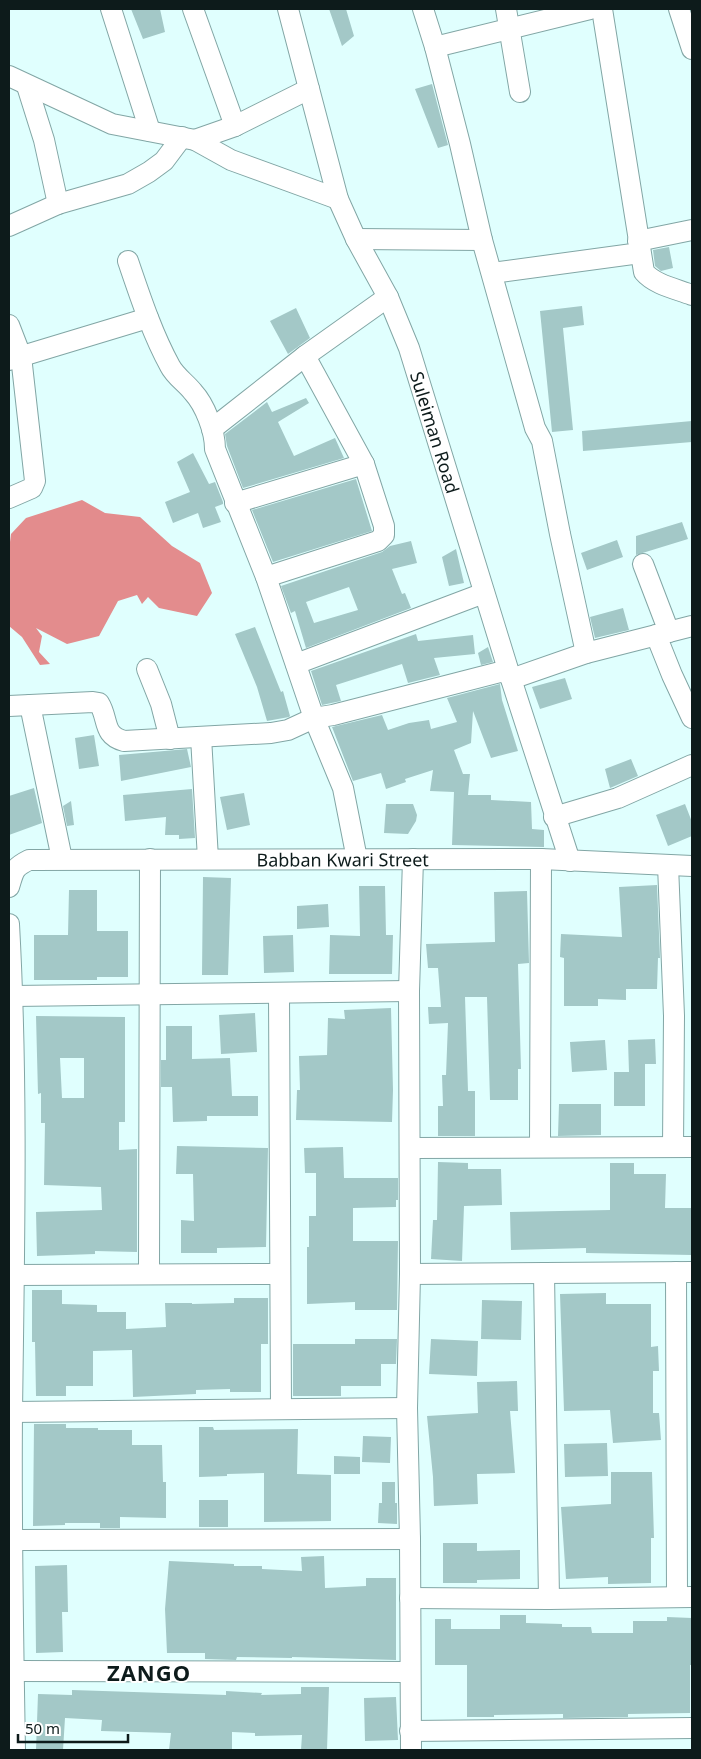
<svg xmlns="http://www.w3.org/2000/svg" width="701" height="1759" viewBox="0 0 701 1759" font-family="'Noto Sans',sans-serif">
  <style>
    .water { fill: #e38c8d }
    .building { fill: #a3c8c7; fill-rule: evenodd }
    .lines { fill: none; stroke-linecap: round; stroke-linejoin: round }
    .minor-casing { stroke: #82a6a5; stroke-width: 22 }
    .minor { stroke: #fff; stroke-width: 20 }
    .labels { text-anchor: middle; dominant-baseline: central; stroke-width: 4; stroke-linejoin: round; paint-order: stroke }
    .street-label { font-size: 18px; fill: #0d1b1b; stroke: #fff }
    .district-label { font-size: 22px; font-weight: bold; letter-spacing: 1px; fill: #0d1b1b; stroke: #fff }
  </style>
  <rect width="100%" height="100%" fill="#e0fffe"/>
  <path class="water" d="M82,500L105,513L140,517L172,546L200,563L212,593L197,616L159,608L148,597L142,604L137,595L118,601L99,636L67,644L36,628L42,636L39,652L50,664L40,665L22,637L9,626V550L11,534L26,518Z"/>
  <path class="building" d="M131,9H160L165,32L143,39Z
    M329,9H346L354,36L342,46Z
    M432,84L448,145L438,148L415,89Z
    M669,247L673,268L661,271L655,266L653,250Z
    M582,306L584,325L563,328L573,430L552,432L540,311Z
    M296,308L310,338L288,354L270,321Z
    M306,398L309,403L278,422L294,456L335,438L344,458L243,488L227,446L225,434L267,402L272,412Z
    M692,421V442L583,451L582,431Z
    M193,453L209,484L215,482L223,502V504L215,507L221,522L203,528L198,513L173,523L165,502L190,492L177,462Z
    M356,479L372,531L273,562L252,510Z
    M682,522L688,539L636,555V536Z
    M617,540L623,557L587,570L581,553Z
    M411,541L417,563L392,569L402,594L405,593L411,608L306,648L295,611L291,613L281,586L382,552L390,546ZM349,587L358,610L314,623L306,602Z
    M456,549L464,583L449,586L442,557Z
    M623,608L629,630L595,638L590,617Z
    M255,627L281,692L283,691L290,716L289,717L267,721L257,687L235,634Z
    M416,634L418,641L473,635L475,654L434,658L440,675L408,683L402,664L336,685L341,701L322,705L311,671Z
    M488,647L493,662L481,665L478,653Z
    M565,678L572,699L540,709L532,687Z
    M500,684L502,700L518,751L491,758L473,711L471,743L454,750L463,774H470L468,795H491V800L531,802L532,829L544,830V847L452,845L454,792L430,791L433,770L405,779L406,782L386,789L381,773L353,781L332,727L382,715L388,730L409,723L429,720L431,729L457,722L447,698Z
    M94,735L99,766L79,769L75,738Z
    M187,749L191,767L121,781L119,755Z
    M631,759L638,776L610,788L605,769Z
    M34,788L42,823L9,835V796Z
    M192,789L195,838L179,839V835H165L166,817L125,821L123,795Z
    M244,793L250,825L227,830L220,797Z
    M71,801L74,825L67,826L63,806Z
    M386,804H413L417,815L416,821L408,834L384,833Z
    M685,804L692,822V836L668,846L656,815Z
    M203,877L231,878L228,975H202Z
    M657,885L660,958H658L657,989H626V1000L598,999V1006H564V958L560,957L561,934L622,937L619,887Z
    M359,886H385L386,935H393L392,974H329L330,935L360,936Z
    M69,890H97V931H128V977H97V980H34V935H68Z
    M527,891L529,963L518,964L521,1069H518V1100H490L487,997H465L468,1091H475V1136H438V1106H443L442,1075H446L448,1023L429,1024L428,1007H441L438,968H428L426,944L495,942L494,892Z
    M328,904L329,927L297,929V906Z
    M293,935L294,972L264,973L263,936Z
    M391,1008L393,1090L392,1122L296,1120L297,1090H300L299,1056L327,1055L328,1018L345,1019L344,1010Z
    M255,1013L257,1052L221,1054L219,1015Z
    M36,1016L125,1017V1122H119V1150L137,1149V1252L95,1251V1254L37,1256L36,1212L102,1210L101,1187L44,1185L45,1123H41V1093L38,1094ZM60,1058H84V1098H62Z
    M166,1026H192V1059L230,1058L232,1096H258V1116H207V1121L173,1122L172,1087H161V1060H166Z
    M655,1039L656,1064H645V1106H614V1072H629L628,1040Z
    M605,1040L607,1070L572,1072L570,1042Z
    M559,1104H601V1135L558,1136Z
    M177,1146L268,1148L266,1247L217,1248V1253H181V1220L194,1221L193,1174H176Z
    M343,1147L344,1178H398V1200H396V1207L353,1208V1241H398L397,1310H355V1302L307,1304V1247H309V1216H316V1173H305L304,1148Z
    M438,1162L468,1163V1169H501L502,1205L464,1206L462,1261L431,1259L433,1220H437Z
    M610,1163H634V1174H666L665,1208H692V1255L586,1253V1248L511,1250L510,1212L610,1210Z
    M32,1290H62V1304L97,1305V1312H126V1329L166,1327L165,1303H192V1304L234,1303V1298H268V1344H261V1392H230V1389L196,1390V1394L133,1397L132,1350L93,1351V1386H66V1396H36L35,1342H32Z
    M606,1293V1304H651V1347L658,1346L659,1371H653V1413H659L661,1440L613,1443L610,1410L564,1411L560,1294Z
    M482,1300L522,1301L521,1340L481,1339Z
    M355,1339H397L396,1364H381V1386H341V1396H293V1344H355Z
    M431,1339L478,1341L477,1376L429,1374Z
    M517,1381L518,1411H510L515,1473L477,1474L478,1504L434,1506L433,1477L427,1416L478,1413L477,1382Z
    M34,1424H66V1428H98V1430H132V1445H162L163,1482H166V1518L120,1517V1528H100V1523H65V1525L33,1526Z
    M199,1427H213L214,1430L298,1429L297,1474L331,1475V1521L264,1522V1473L227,1474V1476L199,1477Z
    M363,1436L391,1437L390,1463L362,1462Z
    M607,1443L608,1476L565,1477L564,1444Z
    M334,1456L360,1457V1474H334Z
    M611,1472H652L654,1538H651V1583L608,1584V1577L566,1579L561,1507L611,1504Z
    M382,1482H395V1503H397V1524L378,1523L379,1503H382Z
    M199,1500H228V1527H199Z
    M443,1543H477V1551L520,1550V1579L477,1580V1583H443Z
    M324,1556L325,1588L366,1586V1578H396V1660L292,1657V1658L237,1657L236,1660L205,1659V1653H167L165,1609L169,1561L234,1564V1566H262V1569L302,1571L301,1557Z
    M67,1565L68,1612H62L63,1652L36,1653L35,1566Z
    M500,1615H526V1623L562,1624V1627H591L592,1633H633V1621H667V1617L692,1618V1665H690V1713L628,1714V1717L563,1718V1714L494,1715V1717H467V1665H435V1619H451V1629H500Z
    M301,1687H329L327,1750H301L302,1735L255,1736V1733L232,1732V1750H169L171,1733L101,1731L102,1720L65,1718L63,1750H36L38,1694L72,1695V1690L226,1695V1691L262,1693L261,1695L301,1694Z
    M396,1697L398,1740L365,1741L364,1698Z"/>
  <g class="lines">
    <defs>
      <g id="minor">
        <path d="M111,9L150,131"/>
        <path d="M193,9L235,126"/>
        <path id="s1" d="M288,9L338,199L356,239L388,297L409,348L511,679L570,861"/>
        <path d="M423,9L435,47L460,144L482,240L535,428L542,441L560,534L586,653"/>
        <path d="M506,9L520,92"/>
        <path d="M602,9L644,272C655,285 677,289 692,295"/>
        <path d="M679,9L692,49"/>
        <path d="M435,47L590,9"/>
        <path d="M9,76L112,124L195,140L231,160L338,199"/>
        <path d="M27,86L44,140L58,204"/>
        <path d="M195,140L235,126L309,89"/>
        <path d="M9,226L58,204L128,184L149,172L164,161L182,137"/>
        <path d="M356,239L482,240"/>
        <path d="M638,241L692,230"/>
        <path d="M128,261C140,296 152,333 170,366C175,376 186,383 193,392C205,405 215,431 215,449L266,577L314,718L343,788L357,859"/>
        <path d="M492,273L640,253"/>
        <path d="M9,325L21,356L35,481L32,488L9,498"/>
        <path d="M9,360L148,318"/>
        <path d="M212,429L305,356L388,297"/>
        <path d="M235,503L364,464"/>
        <path d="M643,564L669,632"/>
        <path d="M266,577L378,541L384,535V526L364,464L305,356"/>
        <path d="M656,635L672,675L692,718"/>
        <path d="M296,664L484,593"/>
        <path d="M147,669L161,704L170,739"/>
        <path d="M511,679L586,653L692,626"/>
        <path d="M30,705L62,859"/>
        <path d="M9,706L93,702L99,703C109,719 102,735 124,741L271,733L288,730L314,718L333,715L508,670"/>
        <path d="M201,737L208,859"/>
        <path d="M554,817L618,798L692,765"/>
        <path d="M668,865L674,1016L673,1147"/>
        <path id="s2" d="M9,887C14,871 13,868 29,860L541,859L692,866"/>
        <path d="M9,924C18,1088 14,1251 12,1414C11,1526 13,1638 15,1750"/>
        <path d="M279,993L281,1409"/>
        <path d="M13,996L409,991"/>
        <path d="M540,1147L541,859"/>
        <path d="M410,1148L692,1147"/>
        <path d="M676,1272L677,1597"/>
        <path d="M149,1273L150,859"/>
        <path d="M544,1273L549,1599"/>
        <path d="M410,1274L692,1272"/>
        <path d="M14,1275L280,1274"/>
        <path d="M12,1412L407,1408"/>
        <path d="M13,1540L410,1539"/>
        <path d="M410,1598L549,1599L692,1597"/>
        <path d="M14,1671L410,1672"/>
        <path d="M410,1731L692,1728"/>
        <path d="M411,1750L410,1539L407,1408L410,1274L409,991L413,859"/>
      </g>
    </defs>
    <use href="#minor" class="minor-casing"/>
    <use href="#minor" class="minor"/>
  </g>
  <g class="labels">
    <g class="street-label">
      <text stroke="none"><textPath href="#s1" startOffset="450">Suleiman Road</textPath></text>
      <text stroke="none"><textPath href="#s2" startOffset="349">Babban Kwari Street</textPath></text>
    </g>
    <g class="district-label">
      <text x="149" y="1672">ZANGO</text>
    </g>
  </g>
  <rect width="701" height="1759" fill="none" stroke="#0d1b1b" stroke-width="20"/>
  <path d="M18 1734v8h110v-8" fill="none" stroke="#0d1b1b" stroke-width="2.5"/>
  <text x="25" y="1734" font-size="15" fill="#0d1b1b" stroke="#ffffff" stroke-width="4" paint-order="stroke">50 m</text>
</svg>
